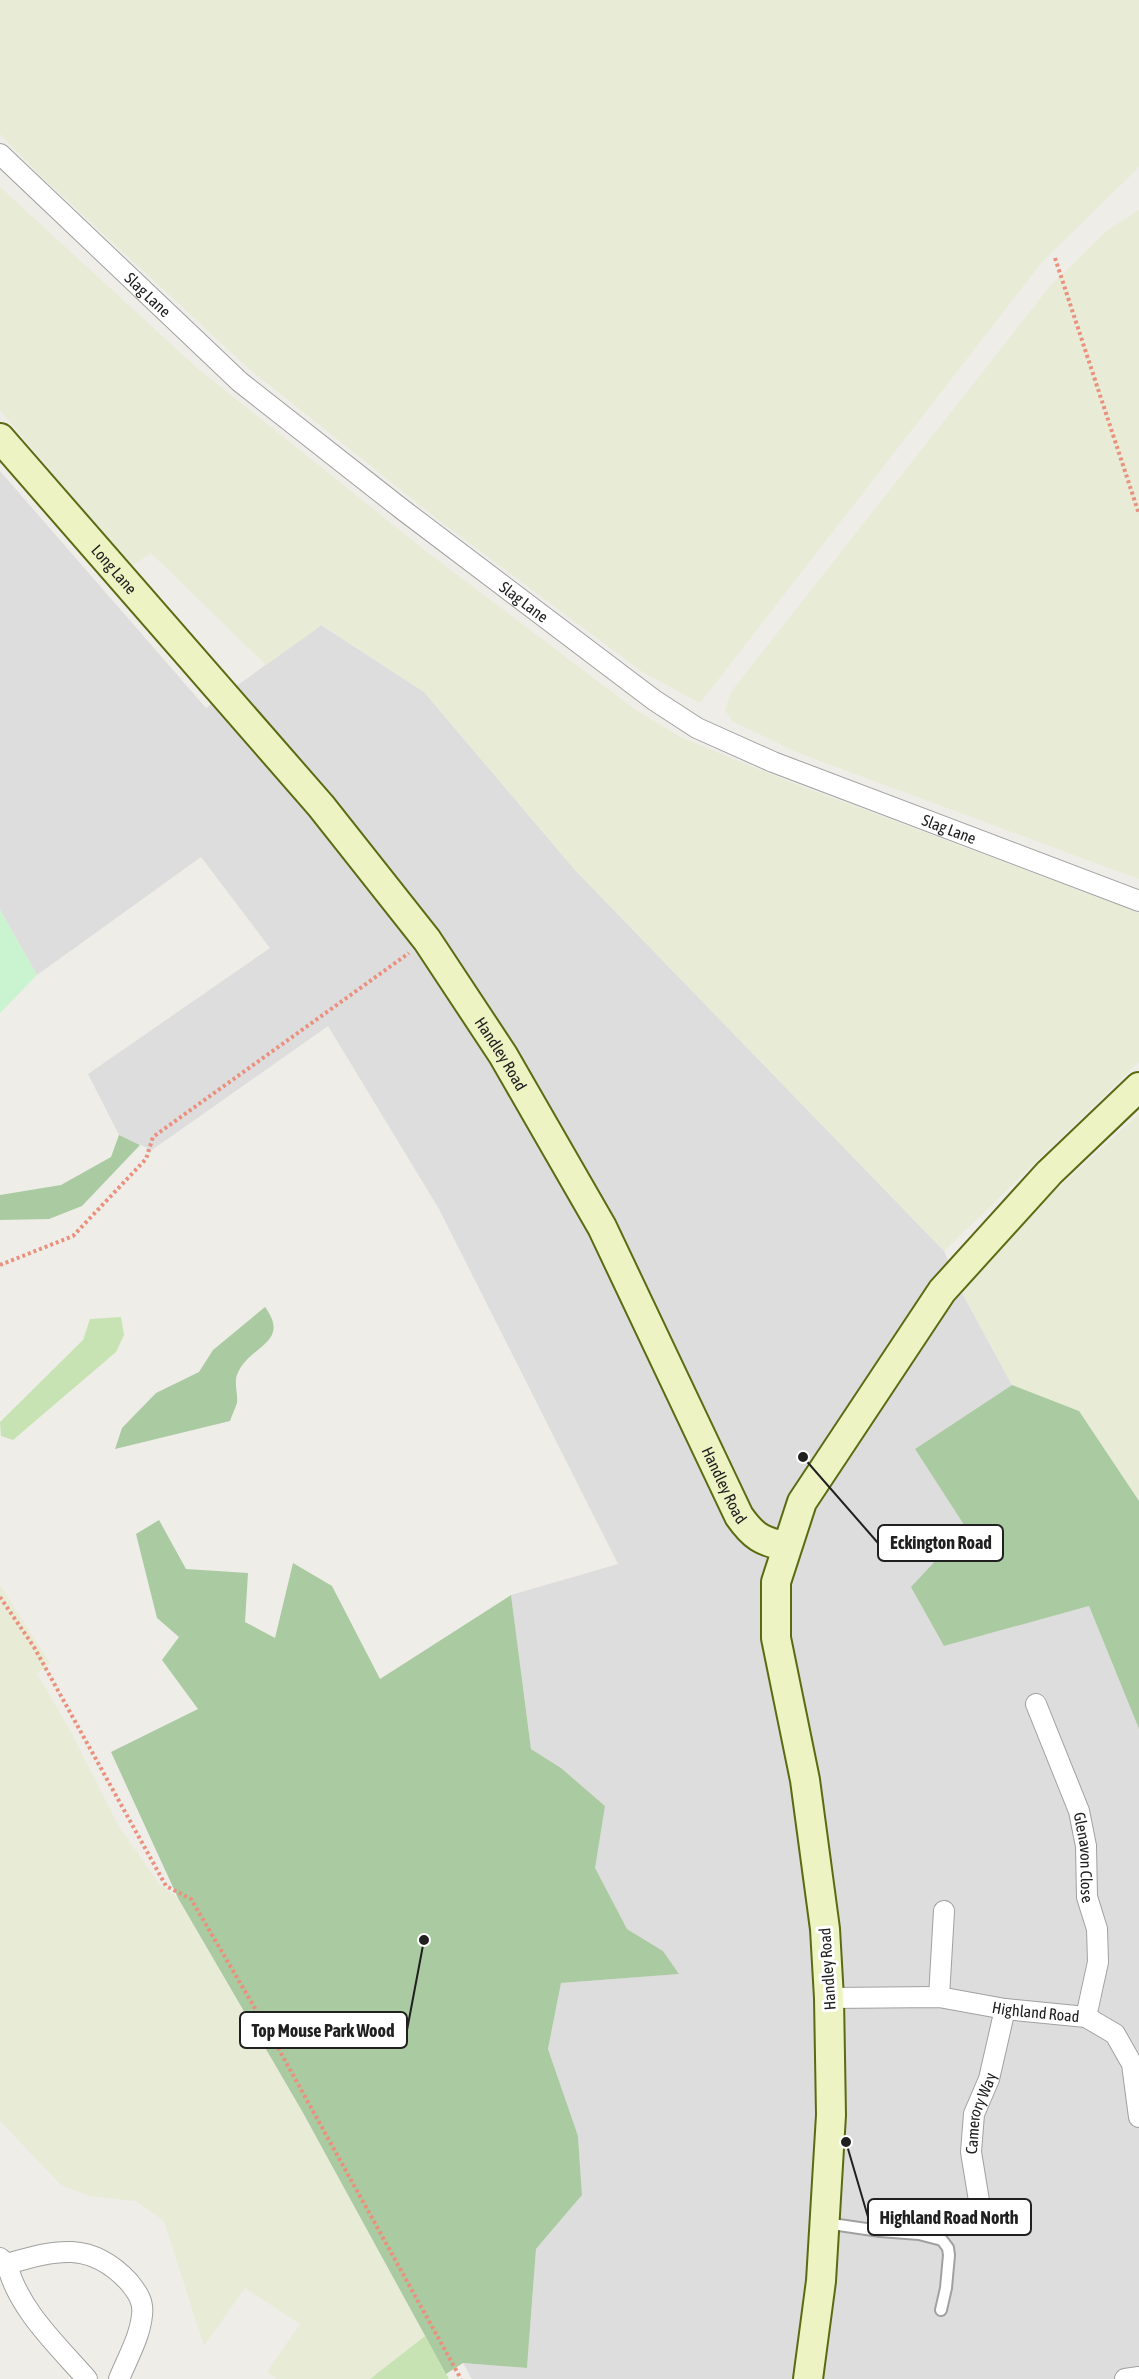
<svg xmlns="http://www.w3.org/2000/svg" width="1139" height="2379" viewBox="0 0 1139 2379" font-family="'Asap Condensed',sans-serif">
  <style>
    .residential { fill: #dedddd }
    .farmland { fill: #e8ebd5 }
    .grass { fill: #c7e3b3 }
    .forest { fill: #aacaa1 }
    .park { fill: #caf4d0 }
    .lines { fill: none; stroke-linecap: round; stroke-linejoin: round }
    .lane-casing { stroke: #a1a1a1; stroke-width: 14 }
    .street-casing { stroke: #a1a1a1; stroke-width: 22 }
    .secondary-casing { stroke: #5b6b12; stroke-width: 32 }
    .path { stroke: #ea907d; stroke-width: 4; stroke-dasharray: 3 3; stroke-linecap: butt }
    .lane { stroke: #fff; stroke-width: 10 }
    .street { stroke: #fff; stroke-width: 20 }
    .secondary { stroke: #edf3c2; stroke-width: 28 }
    .labels { text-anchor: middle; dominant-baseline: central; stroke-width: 6; stroke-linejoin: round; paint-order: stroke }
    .street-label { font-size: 16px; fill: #202020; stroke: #fff }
    .leader { fill: none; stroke: #202020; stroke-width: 2 }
    .callout-dot { fill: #202020; stroke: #fff; stroke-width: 2 }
    .callout { fill: #fff; stroke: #202020; stroke-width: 2 }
    .callout-label { font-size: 18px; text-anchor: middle; font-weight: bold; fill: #202020 }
  </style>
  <rect width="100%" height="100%" fill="#efede7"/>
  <path class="residential" d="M0,471L206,708L321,625L424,692L575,870L944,1251L960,1289L1012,1385L915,1449L966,1528L944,1646L1089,1606L1139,1729V2379H472L463,2363L527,2368L536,2249L582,2195L578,2136L548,2049L561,1983L678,1974L663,1951L627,1929L594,1868L605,1806L561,1768L531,1749L511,1595L618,1564L439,1209L328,1026L152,1150L119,1135L88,1074L270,948L201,857L37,975L0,910Z"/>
  <path class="farmland" d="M0,0H1139V167L1042,262L700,703L641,671L440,521L248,368L40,175L0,134Z
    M0,187L197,368L427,552L633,708L680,737L790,782L1139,913V1062L944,1251L575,870L424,692L322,625L266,665L151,553L131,567L0,410Z
    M1139,210V879L796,752L732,721L725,710L731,692L1051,285L1109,229Z
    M1139,1114V1501L1079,1411L1012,1385L960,1289L1001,1240Z
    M0,1585L50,1663L37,1674L71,1732L118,1825L160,1885L178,1898L302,2111L425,2336L370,2379H277L267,2372L300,2324L245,2288L204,2346L164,2221L136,2201L90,2196L61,2185L0,2121Z"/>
  <path class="grass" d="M121,1317L124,1335L116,1352L13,1440L1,1436L0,1422L83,1340L90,1319Z
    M425,2336L449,2379H370Z"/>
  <path class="forest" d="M119,1135L140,1145L82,1206L49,1219L0,1220V1195L61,1185L111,1157Z
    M265,1307C292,1344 248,1345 237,1375C234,1383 238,1394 237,1403C235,1409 232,1415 230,1421L115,1449L122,1428L156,1393L199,1372L213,1350Z
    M1012,1385L1079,1411L1139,1501V1729L1089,1606L944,1646L911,1587L966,1528L915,1449Z
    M159,1520L186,1569L248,1573L245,1622L275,1638L293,1563L332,1586L380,1679L511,1595L531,1749L561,1768L605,1806L595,1868L627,1929L663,1951L679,1974L561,1983L548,2049L578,2136L582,2195L536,2249L527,2368L463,2363L446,2374L302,2111L178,1898L111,1752L198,1709L162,1660L179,1637L157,1618L136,1534Z"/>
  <path class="park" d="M0,910L37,975L0,1013Z"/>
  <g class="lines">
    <defs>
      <path id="lane" d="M825,2223L880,2231L919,2234L942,2240L948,2248L949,2255L946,2288L941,2310"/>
      <g id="street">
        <path id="s1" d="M0,154L240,382L403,510L654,700L697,728L773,762L1139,901"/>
        <path id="s2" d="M1036,1704L1079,1811L1086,1846L1087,1897L1097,1929L1098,1962L1086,2017"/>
        <path d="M939,1997L944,1911"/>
        <path id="s3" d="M829,1998L939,1997L1005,2009L1086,2017L1115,2034L1132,2064L1139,2117"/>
        <path id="s4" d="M982,2219L971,2152L974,2114L989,2079L1005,2009"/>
        <path d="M0,2258L7,2264C56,2250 90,2240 129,2282C137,2292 144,2301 142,2315C140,2337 127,2359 119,2379"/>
        <path d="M7,2264C18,2309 57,2345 87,2379"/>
        <path d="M1125,2379L1139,2377"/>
      </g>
      <g id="secondary">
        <path id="s5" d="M0,438L321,806L427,940L503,1055L602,1227L739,1516C753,1536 762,1542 786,1546"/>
        <path d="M808,2379L821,2281L831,2115L829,1998L825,1929L805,1780L776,1638V1582L802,1502L942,1291L1049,1173L1139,1087"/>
      </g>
    </defs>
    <use href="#lane" class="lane-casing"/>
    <use href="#street" class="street-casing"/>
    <use href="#secondary" class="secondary-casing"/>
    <path class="path" d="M1055,258L1139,514
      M0,1265L73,1236L146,1159L153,1137L409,953
      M0,1597L34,1647L166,1886L191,1899L277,2046L461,2379"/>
    <use href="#lane" class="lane"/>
    <use href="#street" class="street"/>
    <use href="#secondary" class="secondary"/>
  </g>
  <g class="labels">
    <g class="street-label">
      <text stroke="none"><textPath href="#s1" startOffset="204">Slag Lane</textPath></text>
      <text stroke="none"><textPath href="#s5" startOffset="174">Long Lane</textPath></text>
      <text stroke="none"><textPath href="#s1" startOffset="690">Slag Lane</textPath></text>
      <text stroke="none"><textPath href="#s1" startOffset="1176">Slag Lane</textPath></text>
      <text stroke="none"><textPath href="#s5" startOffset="795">Handley Road</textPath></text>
      <text stroke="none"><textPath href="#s5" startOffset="1281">Handley Road</textPath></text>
      <text stroke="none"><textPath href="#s2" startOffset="162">Glenavon Close</textPath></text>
      <text transform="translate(827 1969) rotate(-94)">Handley Road</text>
      <text stroke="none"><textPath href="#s3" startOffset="208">Highland Road</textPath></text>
      <text stroke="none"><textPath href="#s4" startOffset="108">Camerory Way</textPath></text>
    </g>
  </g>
  <path class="leader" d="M803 1457L878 1543M424 1940L407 2030M846 2142L868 2217"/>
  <g class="callout-dot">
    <circle cx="803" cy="1457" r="6"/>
    <circle cx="424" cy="1940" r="6"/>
    <circle cx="846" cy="2142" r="6"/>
  </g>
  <g class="callout">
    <rect x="878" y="1525" width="125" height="36" rx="6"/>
    <rect x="240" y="2012" width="167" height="36" rx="6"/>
    <rect x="868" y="2199" width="163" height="36" rx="6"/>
  </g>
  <g class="callout-label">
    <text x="941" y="1549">Eckington Road</text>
    <text x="323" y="2037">Top Mouse Park Wood</text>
    <text x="949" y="2224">Highland Road North</text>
  </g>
</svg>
